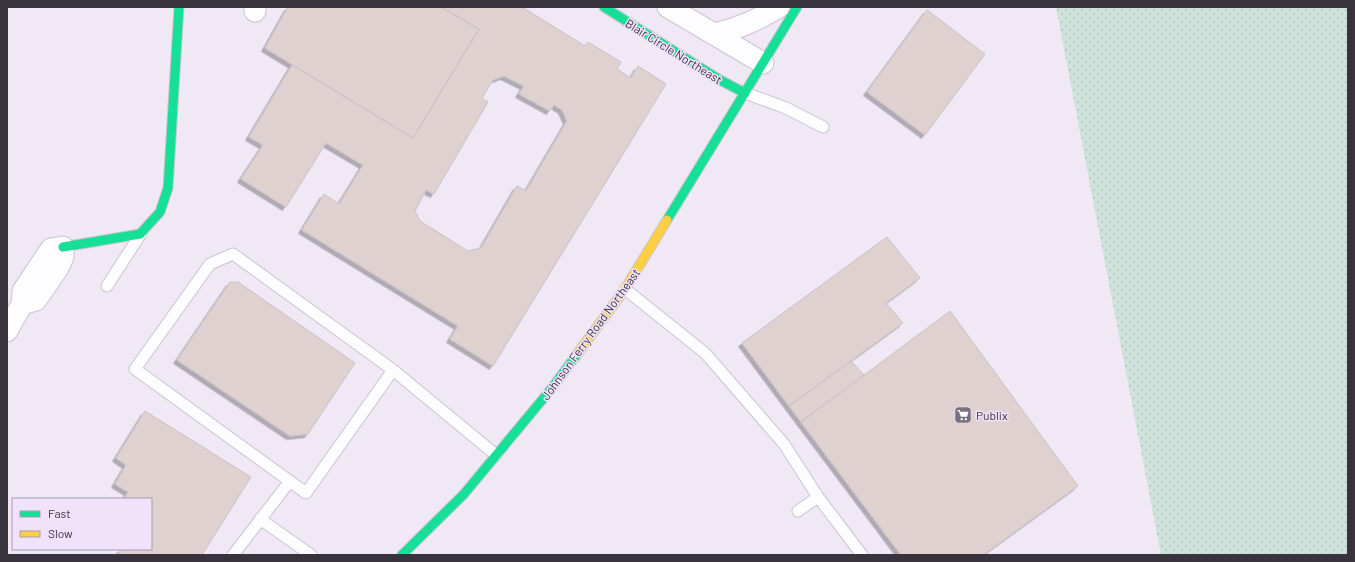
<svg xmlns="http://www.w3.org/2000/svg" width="1355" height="562" viewBox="0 0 1355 562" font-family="Barlow,sans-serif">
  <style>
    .grass { fill: url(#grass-dots) }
    .building { fill: #dfd1d0; stroke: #cac2c5; fill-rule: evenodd; filter: url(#shadow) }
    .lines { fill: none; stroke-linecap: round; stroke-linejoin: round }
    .lane-casing { stroke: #cbc5cf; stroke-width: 13 }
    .street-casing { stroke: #cbc5cf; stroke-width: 23 }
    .fast-casing { stroke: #cbc5cf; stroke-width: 11 }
    .slow-casing { stroke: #cbc5cf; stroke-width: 11 }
    .lane { stroke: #fdfcfe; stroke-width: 11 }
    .street { stroke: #fdfcfe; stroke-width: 21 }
    .fast { stroke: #16e098; stroke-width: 9 }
    .slow { stroke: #ffcf43; stroke-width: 9 }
    .labels { text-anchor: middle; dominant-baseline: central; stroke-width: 3; stroke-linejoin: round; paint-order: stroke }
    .street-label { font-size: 12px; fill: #39333d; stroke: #f1e2fb }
    .poi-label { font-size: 12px; fill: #39333d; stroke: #f1e2fb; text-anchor: start }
  </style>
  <defs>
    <pattern id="grass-dots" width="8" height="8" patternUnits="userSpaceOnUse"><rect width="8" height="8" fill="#cfe2db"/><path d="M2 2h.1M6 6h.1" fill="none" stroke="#b2c2bd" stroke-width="1.8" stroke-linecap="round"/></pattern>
    <filter id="shadow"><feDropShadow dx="-3.5" dy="3.5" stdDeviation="0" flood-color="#0004"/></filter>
  </defs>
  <rect width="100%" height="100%" fill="#f0e8f5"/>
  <path class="grass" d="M1056,7H1348V555H1161Z"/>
  <path class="building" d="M288,7H441L479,29L413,138L265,48Z
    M441,7H522L585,46L588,42L621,62L617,69L631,78L638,66L666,84L493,366L450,339L458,326L302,230L324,194L339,204L363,165L326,143L286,207L241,179L263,145L249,137L292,65L413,138L479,29ZM504,76L524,86L519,94L550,111L554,105L562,110L567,121L526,191L517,186L481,248L468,251L420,221L415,211L426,190L434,194L488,102L482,98L493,80Z
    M927,10L985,54L925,135L867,92Z
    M887,237L920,278L886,303L903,323L789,406L742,343Z
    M230,282H238L355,363L308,434L290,436L177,360Z
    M950,311L1078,486L983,555H901L801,422Z
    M851,361L864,375L801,422L789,406Z
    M145,411L251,477L202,555H118L121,549H151V499H124L128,492L115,484L126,465L116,458Z"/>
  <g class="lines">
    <defs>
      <path id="lane" d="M745,93L786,108L823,127
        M107,286L140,235
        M625,289L705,353L784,444L818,497L862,555
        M393,370L306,493L135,369L210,264L233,254L393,370L496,455
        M798,511L818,497
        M260,519L311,555
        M233,555L290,481"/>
      <path id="street" d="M255,7V11
        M668,7L763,63
        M715,34C740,28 757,20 779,7
        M63,247V257L58,268L36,300L22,304L23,291L51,249Z
        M7,331L22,304"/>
      <path id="fast" d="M604,7L720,80L745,93
        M667,220L797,7
        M63,247L140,234L160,212L168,188L179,7
        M402,555L464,494L552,388L578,353"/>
      <path id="slow" d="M578,353L625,289L667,220"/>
    </defs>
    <use href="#lane" class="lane-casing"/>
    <use href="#street" class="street-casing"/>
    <use href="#fast" class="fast-casing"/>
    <use href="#slow" class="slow-casing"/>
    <use href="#lane" class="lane"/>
    <use href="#street" class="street"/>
    <use href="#fast" class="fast"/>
    <use href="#slow" class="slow"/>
  </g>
  <defs>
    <symbol id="supermarket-square" viewBox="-11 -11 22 22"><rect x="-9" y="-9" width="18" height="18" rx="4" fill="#79727d" stroke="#f1e2fb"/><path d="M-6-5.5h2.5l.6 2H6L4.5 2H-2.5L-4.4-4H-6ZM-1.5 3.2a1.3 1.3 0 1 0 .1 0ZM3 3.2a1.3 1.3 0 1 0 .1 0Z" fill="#fff"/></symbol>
  </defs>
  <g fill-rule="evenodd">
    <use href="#supermarket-square" x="953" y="405" width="20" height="20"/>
  </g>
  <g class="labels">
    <g class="street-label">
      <text transform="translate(674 51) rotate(32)">Blair Circle Northeast</text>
      <text transform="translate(590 334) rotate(-54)">Johnson Ferry Road Northeast</text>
    </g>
    <g class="poi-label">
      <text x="976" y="415">Publix</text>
    </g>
  </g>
  <rect width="1355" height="562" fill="none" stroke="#39333d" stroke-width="16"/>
  <rect x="12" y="498" width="140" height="52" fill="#f1e2fb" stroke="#a79caf"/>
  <rect x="20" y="511" width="20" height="6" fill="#16e098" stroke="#a79caf"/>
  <text x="48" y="518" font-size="12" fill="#39333d">Fast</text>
  <rect x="20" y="531" width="20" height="6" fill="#ffcf43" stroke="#a79caf"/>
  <text x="48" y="538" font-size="12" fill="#39333d">Slow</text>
</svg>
